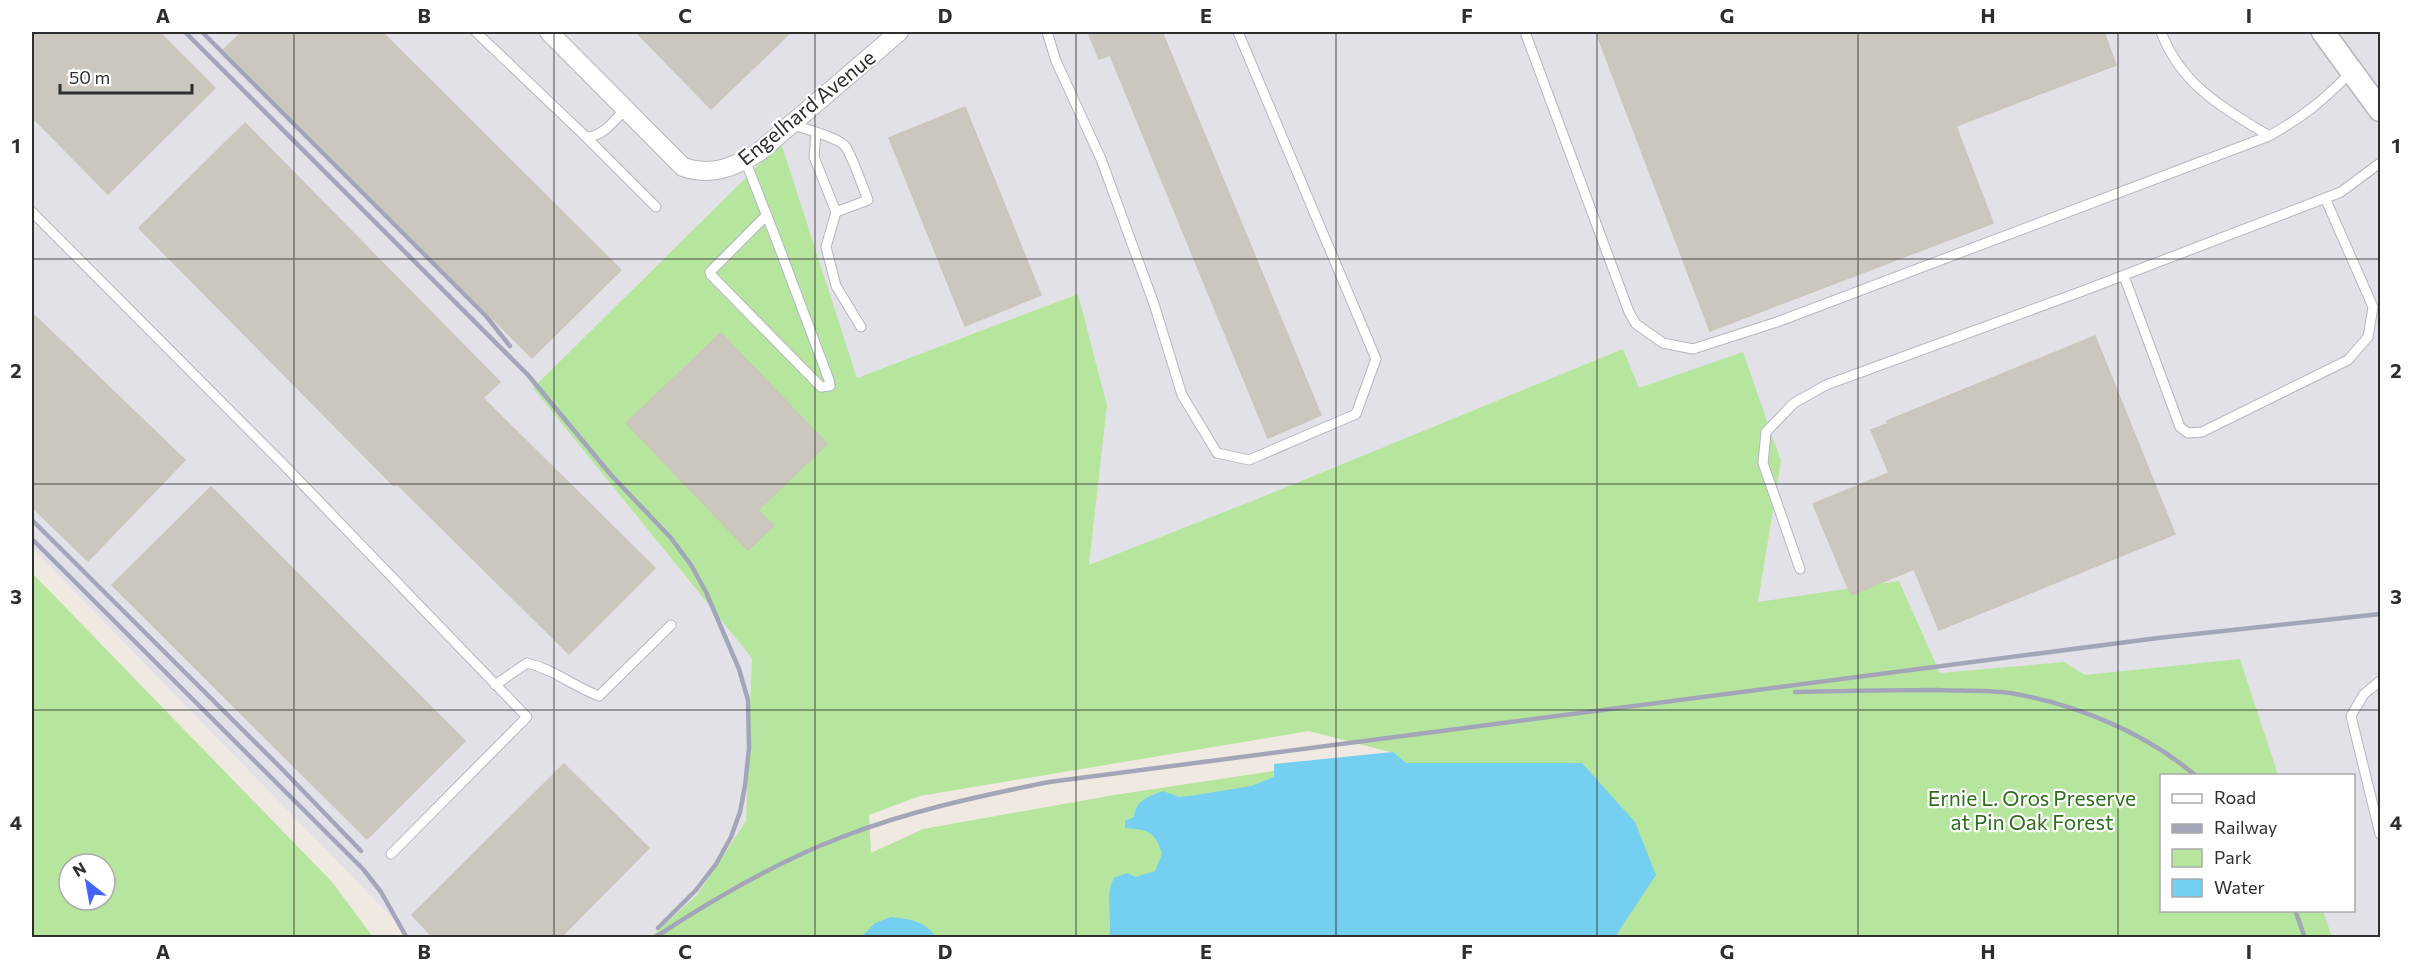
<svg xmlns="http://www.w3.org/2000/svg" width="2412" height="969" viewBox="0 0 2412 969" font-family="Commissioner,sans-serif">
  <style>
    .industrial { fill: #e3e1e8 }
    .green { fill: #b6e59e; fill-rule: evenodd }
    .water { fill: #75cff0 }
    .building { fill: #cbc7bf; stroke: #cbc5ba; stroke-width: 1.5 }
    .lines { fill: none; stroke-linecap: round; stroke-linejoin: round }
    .service-casing { stroke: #b4b7c1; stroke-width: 11 }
    .minor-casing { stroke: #b4b7c1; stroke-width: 20 }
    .tertiary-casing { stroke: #b4b7c1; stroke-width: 25 }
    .service { stroke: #fff; stroke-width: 9 }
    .minor { stroke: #fff; stroke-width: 18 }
    .tertiary { stroke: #fff; stroke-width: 22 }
    .rail { stroke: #a3a6b8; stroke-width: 4.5 }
    .grid { fill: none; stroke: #2e2e2e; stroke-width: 1.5; stroke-opacity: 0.55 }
    .labels { text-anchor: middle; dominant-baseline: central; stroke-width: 4.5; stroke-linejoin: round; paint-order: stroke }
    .street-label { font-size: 21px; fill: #2e2e2e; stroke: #fff }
    .park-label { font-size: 21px; fill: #2c6e1b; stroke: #fff }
    .neatline { fill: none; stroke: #2e2e2e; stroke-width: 2 }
    .grid-label { font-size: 20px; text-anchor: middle; font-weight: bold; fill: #2e2e2e }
  </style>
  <rect width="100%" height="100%" fill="#efe9e1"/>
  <path class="industrial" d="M32,32H2380V937H2327L2317,911L2354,910V776L2239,775L2064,662L1940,673L1899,581L1758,603L1781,461L1638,388L1623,349L1252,501L1089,565L1107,405L1078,294L857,378L780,144L533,388L752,657L746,821L697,895L651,937H411L32,548Z"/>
  <path class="green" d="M781,143L857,378L1078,294L1107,405L1089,565L1252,501L1623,349L1639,388L1743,352L1781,461L1758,602L1899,581L1940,673L2064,662L2085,675L2240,659L2278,775L2162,776V910L2323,911L2332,937H651L697,895L746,821L752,658L533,388ZM1309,731L1394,753L1114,795L923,829L871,853L869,815L920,796Z
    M34,575L333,883L373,937H32V577ZM69,864H105V900H69Z"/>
  <path class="water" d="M1393,752L1406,763H1582L1635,822L1656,875L1615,937H1109C1113,917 1104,896 1114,878L1127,873L1136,877L1155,871L1162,854C1155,830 1147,830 1125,828V821L1134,817C1136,800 1147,797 1163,791L1179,797L1190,796L1251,786L1274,777V764Z
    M891,917C909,919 926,921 936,937H861L875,923Z"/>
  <path class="building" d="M32,32H159L215,88L108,194L32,117Z
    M242,32H382L621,270L532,358L224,49Z
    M636,32H791L711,109Z
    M1088,32H1162L1321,415L1268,438L1110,55L1099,59Z
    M1596,32H2104L2116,65L1956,126L1993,223L1710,331Z
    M965,107L1041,295L965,326L889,138Z
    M245,123L500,382L483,398L655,568L569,654L397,484L394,486L139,228Z
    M32,313L185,460L88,561L32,507Z
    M721,333L827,444L758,510L774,526L748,550L626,423Z
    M2095,336L2175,534L1939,630L1914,569L1851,595L1813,504L1889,473L1871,430L1887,424V421Z
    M211,487L465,741L367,839L112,585Z
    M564,764L649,848L560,938H434L412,915Z"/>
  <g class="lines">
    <defs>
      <path id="service" d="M476,32L586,137C603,137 615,120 625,109
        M1047,32L1056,61L1101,159L1154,304L1182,395L1217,453L1249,460L1356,414L1376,359L1238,32
        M1525,32L1629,312L1636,324L1663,343L1693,349L1777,322L2269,136
        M2161,32C2182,86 2222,107 2269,136C2303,117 2324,100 2351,72
        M791,124C804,129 835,136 845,146C852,155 863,188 868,200L836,212L814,157L816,133
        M586,137L656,207
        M745,160L776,239L829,380L830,386L821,387L711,275L710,272L767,215
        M32,212L283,464L527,717L391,854
        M836,212L826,247L836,286L861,327
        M2124,276L2180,427L2188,433L2202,432L2348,360L2368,337L2373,307L2325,198
        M1800,569L1763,463L1766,432L1794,403L1826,385L2080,292L2341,192L2380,163
        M2380,681L2364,694L2351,716L2380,834
        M495,685L527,663C553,669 573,686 599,696L671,625"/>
      <path id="minor" d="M549,32L683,167C712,177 734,167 759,152L899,32"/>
      <path id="tertiary" d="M2323,32L2380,110"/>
    </defs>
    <use href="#service" class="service-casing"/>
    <use href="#minor" class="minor-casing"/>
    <use href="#tertiary" class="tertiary-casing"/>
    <use href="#service" class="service"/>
    <use href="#minor" class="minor"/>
    <use href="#tertiary" class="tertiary"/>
    <path class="rail" d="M185,32L528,375L611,475L671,538L691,565L706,592L739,669L748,700L749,748L745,786L740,812L731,837L716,864L696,890L658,928
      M202,32L486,316L510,346
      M32,520L281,768L361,851
      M32,539L363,869L381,892L407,938
      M1795,692C1842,691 1889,690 1937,690C1961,691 1986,690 2010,693C2075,704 2145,732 2196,776
      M2295,910L2305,938
      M654,938C713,899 776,862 842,837C909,811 979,796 1049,782L2158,638L2380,614"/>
  </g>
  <path class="grid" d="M294,32V938M554,32V938M815,32V938M1076,32V938M1336,32V938M1597,32V938M1858,32V938M2118,32V938M32,259H2380M32,484H2380M32,710H2380"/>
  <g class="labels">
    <g class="street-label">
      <text transform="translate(806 107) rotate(-39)">Engelhard Avenue</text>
    </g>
    <g class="park-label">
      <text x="2032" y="797">Ernie L. Oros Preserve<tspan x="2032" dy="24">at Pin Oak Forest</tspan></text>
    </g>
  </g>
  <rect width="2412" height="969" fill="none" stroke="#ffffff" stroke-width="66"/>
  <rect x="2160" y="774" width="195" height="138" fill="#ffffff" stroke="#ababab" stroke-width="1.5"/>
  <rect x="2172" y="794" width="30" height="9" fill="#ffffff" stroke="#ababab" stroke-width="1.5"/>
  <text x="2214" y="804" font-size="18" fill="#2e2e2e">Road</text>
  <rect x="2172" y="824" width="30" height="9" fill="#a3a6b8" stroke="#ababab" stroke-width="1.5"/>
  <text x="2214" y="834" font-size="18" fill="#2e2e2e">Railway</text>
  <rect x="2172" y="849" width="30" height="18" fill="#b6e59e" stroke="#ababab" stroke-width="1.5"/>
  <text x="2214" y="864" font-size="18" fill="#2e2e2e">Park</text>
  <rect x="2172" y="879" width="30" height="18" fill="#75cff0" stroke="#ababab" stroke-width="1.5"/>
  <text x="2214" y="894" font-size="18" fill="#2e2e2e">Water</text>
  <g transform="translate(87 882) rotate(329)"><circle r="28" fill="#ffffff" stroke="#ababab" stroke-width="1.5"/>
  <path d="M0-4.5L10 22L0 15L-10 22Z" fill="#4264fb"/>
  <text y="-9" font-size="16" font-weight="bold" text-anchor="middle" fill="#2e2e2e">N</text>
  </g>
  <path d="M60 84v9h132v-9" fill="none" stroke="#2e2e2e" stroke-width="3"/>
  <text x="69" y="84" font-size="18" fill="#2e2e2e" stroke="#ffffff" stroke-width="4.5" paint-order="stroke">50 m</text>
  <rect x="33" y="33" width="2346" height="903" class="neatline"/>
  <g class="grid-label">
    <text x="163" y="23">A</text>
    <text x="424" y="23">B</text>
    <text x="685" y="23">C</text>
    <text x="945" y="23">D</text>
    <text x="1206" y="23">E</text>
    <text x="1467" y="23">F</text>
    <text x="1727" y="23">G</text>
    <text x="1988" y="23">H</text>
    <text x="2249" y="23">I</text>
    <text x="16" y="153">1</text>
    <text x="2396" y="153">1</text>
    <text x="16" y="378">2</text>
    <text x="2396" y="378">2</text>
    <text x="16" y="604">3</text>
    <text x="2396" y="604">3</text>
    <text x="16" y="830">4</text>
    <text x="2396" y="830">4</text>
    <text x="163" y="959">A</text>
    <text x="424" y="959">B</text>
    <text x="685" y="959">C</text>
    <text x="945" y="959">D</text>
    <text x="1206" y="959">E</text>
    <text x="1467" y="959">F</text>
    <text x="1727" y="959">G</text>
    <text x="1988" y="959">H</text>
    <text x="2249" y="959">I</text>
  </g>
</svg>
